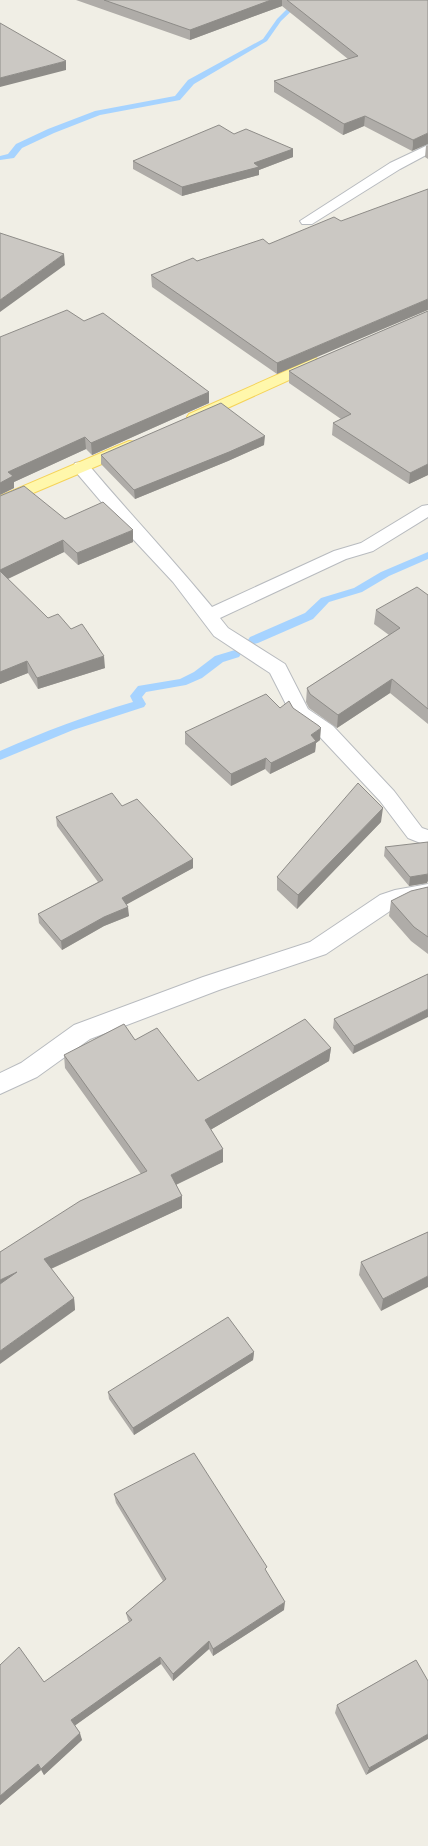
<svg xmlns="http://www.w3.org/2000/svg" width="428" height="1846" viewBox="0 0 428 1846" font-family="'Work Sans',sans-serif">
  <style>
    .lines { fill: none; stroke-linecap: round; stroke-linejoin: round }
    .stream { fill: #a6d3ff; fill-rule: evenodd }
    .street-casing { stroke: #b8bbbf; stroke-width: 2 }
    .primary-casing { stroke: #f5d359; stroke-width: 2 }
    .street { fill: #fff; fill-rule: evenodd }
    .primary { fill: #fff7ab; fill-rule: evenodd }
    .wall { fill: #afaca8 }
    .shaded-wall { fill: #8e8c88 }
    .building { fill: #cbc8c3; stroke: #8e8c88 }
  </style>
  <rect width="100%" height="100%" fill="#f0eee5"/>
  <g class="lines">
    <path class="stream" d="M296,0H303L281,21L267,41L194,84L180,100L100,115L54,133L22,148L14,158L0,160V156L8,154L16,144L48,129L95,111L175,96L188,80L263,39L277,19Z
      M428,552V559L389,576L362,592L329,602L313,619L258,643L254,644L248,640L250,637L305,613L321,598L354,588L381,572Z
      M235,650L239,651L241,654L239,657L223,662L202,678L186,685L146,692L142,697L146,704L144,707L73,730L0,760V751C43,732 88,715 133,702L130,696L138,686L180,679L194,672L215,656Z"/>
    <defs>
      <path id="street" d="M428,145V154L400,169L312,224H302L300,221L390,163Z
        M81,462L87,463C128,512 172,558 212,607L334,551L361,543L422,506L428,505V517L373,551L346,559L220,618L228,628L285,664L308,709L333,726L394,791L422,828L428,830V846L408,838L380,801L319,736L293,718L270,673L214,636L173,582L132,538L75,471L73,467L75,463Z
        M428,884V900L396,907L326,954L219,990L90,1039L37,1077L0,1094V1073L21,1063L74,1025L203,977L310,942L380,895L395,890Z"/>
      <path id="primary" d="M315,358L320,360L323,363L320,366L201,420L195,422L189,420L187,417L189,414Z
        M129,441L135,442L137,446L135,450L0,507V496Z"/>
    </defs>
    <use href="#street" class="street-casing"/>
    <use href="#primary" class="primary-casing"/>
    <use href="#street" class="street"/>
    <use href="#primary" class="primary"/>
  </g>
  <path class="wall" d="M76,0H428L412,151L364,126L343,135L274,92V81L348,59L282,6L190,40Z
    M234,134L293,149V157L259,170V175L182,196L133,169V161Z
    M428,145V159L425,157L426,146Z
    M341,221L277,374L152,287L151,275L197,261L269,244Z
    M428,311V475L409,484L332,435L333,423L341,419L289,383V371Z
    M84,321L209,403L92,455L86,449L14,482V488L0,495Z
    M264,445L228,461L135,499L101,464V455Z
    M0,496L65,519L133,542L78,565L64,552L8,579L48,618L105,668L38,689L28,673L0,684Z
    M428,595V724L390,693L337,728L309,708L306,702L307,688L389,635L374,624L376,610Z
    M280,708H293L320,740L316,743L315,752L270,774L265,769L231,786L185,744V732Z
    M122,806L193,859V868L126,904L129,916L104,926L62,950L39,923L38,914L98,882L57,826L56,817Z
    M381,822L297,909L277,890V877Z
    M385,847L427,883L409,886L384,856Z
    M428,887V954L411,941L389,916L391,901Z
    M428,974L353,1054L333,1028L334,1019Z
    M135,1040L198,1081L331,1048L329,1061L210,1130L223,1149V1162L176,1185L182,1196V1208L51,1269L74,1298L75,1310L0,1252L141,1174L65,1068L64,1055Z
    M428,1232L381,1311L359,1275L361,1262Z
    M254,1352L253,1360L134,1435L109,1399L108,1392Z
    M114,1494L284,1610L213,1656L209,1649L173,1681L161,1664L75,1725L82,1740L44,1775L41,1770L0,1805L44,1682L129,1622L128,1620L126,1613L163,1581L116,1503Z
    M416,1660L366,1775L335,1713L337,1705Z"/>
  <path class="shaded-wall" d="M271,0H282V6L190,40V30Z
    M66,61V70L0,87V78Z
    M365,116L364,126L343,135L344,124Z
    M428,133V144L412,151L413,140Z
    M293,149V157L259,170V175L182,196V187Z
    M64,254L65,265L0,312V300Z
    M428,299V310L277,374V363Z
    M209,392V403L92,455L91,443Z
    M265,436L264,445L228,461L135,499L134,490Z
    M85,437L86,449L14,482V488L0,495V483L8,472Z
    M428,464V475L409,484L410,473Z
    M133,530V542L78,565L77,553Z
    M63,540L64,552L1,582L0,570Z
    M104,656L105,668L38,689L37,678Z
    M27,661L28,673L0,684V672Z
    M392,679L390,693L337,728L338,715Z
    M321,728L320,740L316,743L315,752L270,774L271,763Z
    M266,758L265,769L231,786V774Z
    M383,808L381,822L297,909L298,895Z
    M193,859V868L122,907V898Z
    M428,874V881L427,883L409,886L410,877Z
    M128,907L129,916L104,926L62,950L61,941L104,917Z
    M428,1009V1017L353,1054L354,1046Z
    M331,1048L329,1061L205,1133V1120Z
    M223,1149V1162L171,1187V1175Z
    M182,1196V1208L46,1271L44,1259Z
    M17,1272L0,1292V1280Z
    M428,1276V1287L381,1311L383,1299Z
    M74,1298L75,1310L0,1364V1351Z
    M254,1352L253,1360L134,1435L133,1428Z
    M285,1602L284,1610L213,1656V1649Z
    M209,1641V1649L173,1681V1674Z
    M160,1657L161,1664L73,1727L71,1720Z
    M80,1733L82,1740L44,1775L41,1769Z
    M428,1734V1739L366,1775L369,1768Z
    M38,1764L41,1770L0,1805V1796Z"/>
  <path class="building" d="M104,0H271L190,30Z
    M287,0H428V133L413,140L365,116L344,124L274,81L358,56Z
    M0,23L66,61L0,78Z
    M219,125L234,134L246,129L293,149L254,163L259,167L182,187L133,161Z
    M428,189V299L277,363L151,275L193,258L197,261L263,239L269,244L334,217L341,221Z
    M0,233L64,254L0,300Z
    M67,310L84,321L103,313L209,392L91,443L85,437L8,472L13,476L0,483V337Z
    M428,311V464L410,473L333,423L351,414L289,371Z
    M221,403L265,436L229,452L134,490L101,455Z
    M24,486L65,519L103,502L133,530L77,553L63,540L0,570V496Z
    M0,571L48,618L58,614L71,629L82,624L104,656L37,678L27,661L0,672Z
    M417,587L428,595V709L392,679L338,715L310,694L307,688L400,628L376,610Z
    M266,694L280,708L289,701L293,708L319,726L321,728L311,735L316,741L271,763L266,758L231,774L185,732Z
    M358,783L383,808L298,895L277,877Z
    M112,793L122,806L137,799L193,859L122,898L128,907L104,917L61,941L38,914L103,880L56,817Z
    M428,842V874L410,877L385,847Z
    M428,887V937L414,927L391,901L411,891Z
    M428,974V1009L354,1046L334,1019Z
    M305,1019L331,1048L205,1120L223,1149L171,1175L182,1196L44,1259L74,1298L0,1351V1284L17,1272L0,1280V1252L80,1201L147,1171L64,1055L124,1024L135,1040L157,1028L198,1081Z
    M428,1232V1276L383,1299L361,1262Z
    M228,1317L254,1352L133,1428L108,1392Z
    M194,1453L267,1567L265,1569L285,1602L213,1649L209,1641L173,1674L160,1657L71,1720L80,1733L41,1769L38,1764L0,1796V1665L19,1647L44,1682L132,1620L126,1613L166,1579L114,1494Z
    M416,1660L428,1681V1734L369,1768L337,1705Z"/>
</svg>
